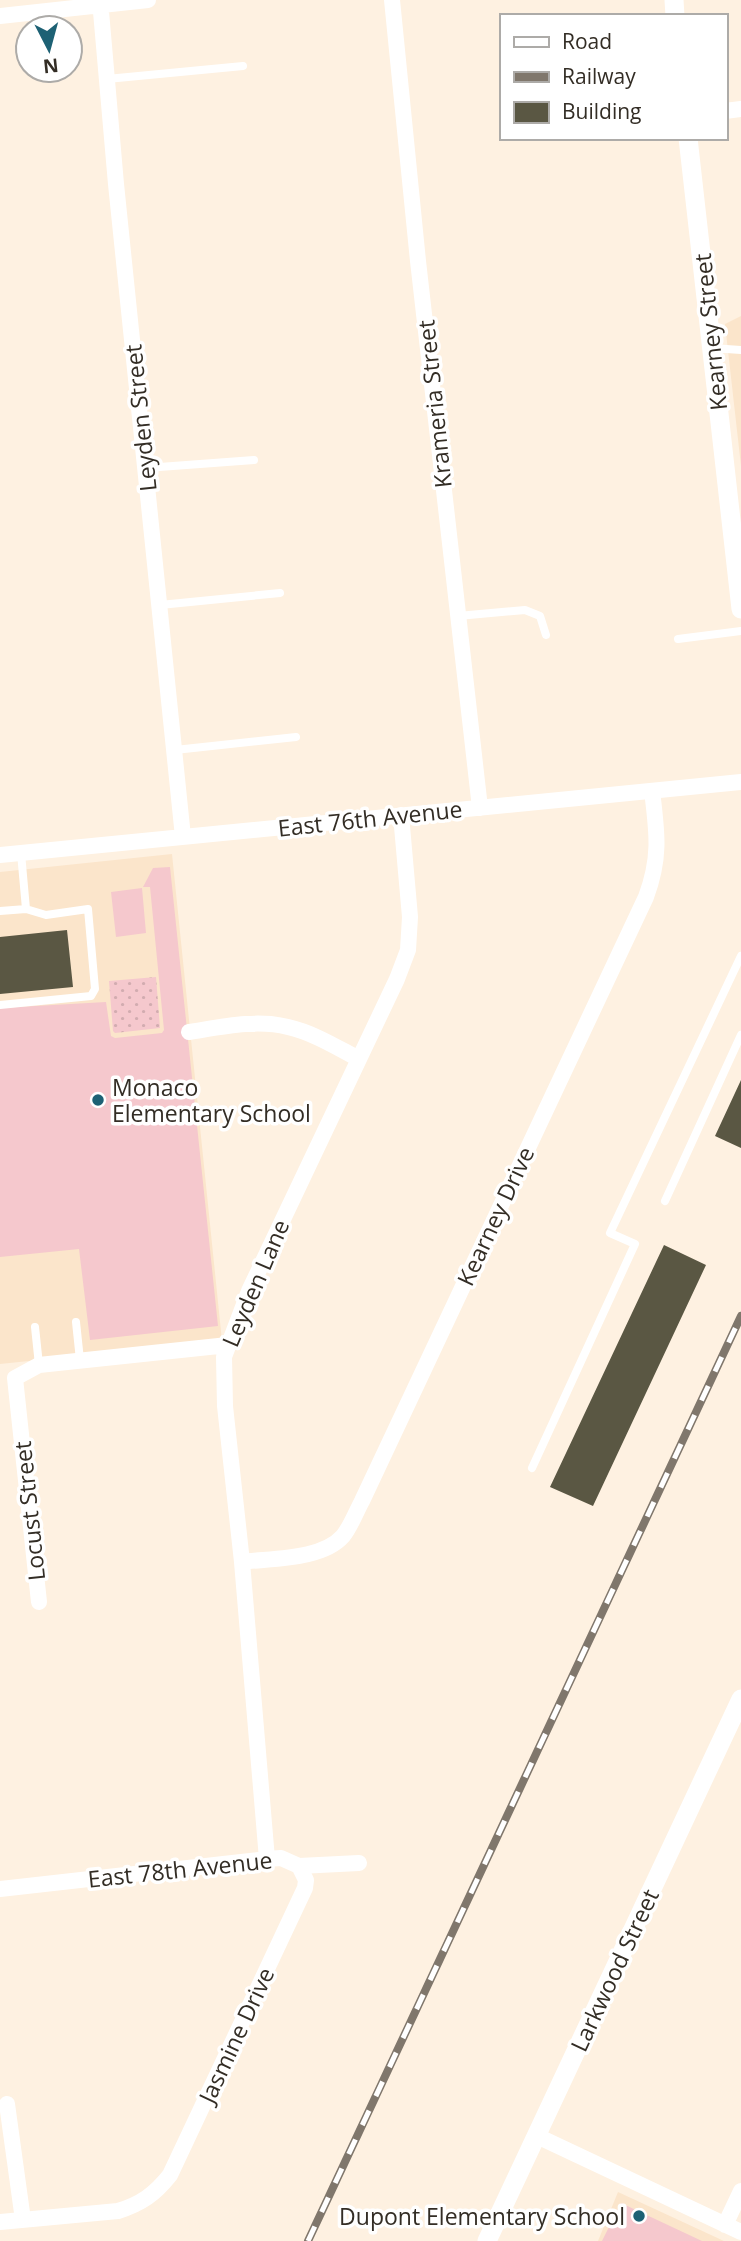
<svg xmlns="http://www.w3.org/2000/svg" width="741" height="2241" viewBox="0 0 741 2241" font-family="'Open Sans',sans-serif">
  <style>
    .built { fill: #fbe5cb }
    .grass { fill: #f5c8cd }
    .park { fill: url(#park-dots) }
    .building { fill: #5a5743 }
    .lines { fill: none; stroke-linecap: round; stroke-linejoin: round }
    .service { stroke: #fff; stroke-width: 8 }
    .minor { stroke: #fff; stroke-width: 16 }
    .tertiary { stroke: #fff; stroke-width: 19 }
    .rail-casing { stroke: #80776c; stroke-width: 8 }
    .rail { stroke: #fff; stroke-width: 5; stroke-dasharray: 16; stroke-linecap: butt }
    .poi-dot { fill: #1d6174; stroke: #fff; stroke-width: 2.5 }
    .labels { text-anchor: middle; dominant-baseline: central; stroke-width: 7; stroke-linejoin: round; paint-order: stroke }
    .street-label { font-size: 23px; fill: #332d25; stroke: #fff }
    .poi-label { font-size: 23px; fill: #332d25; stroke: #fff; text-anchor: start }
  </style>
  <defs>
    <pattern id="park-dots" width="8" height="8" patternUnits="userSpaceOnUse" patternTransform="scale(1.75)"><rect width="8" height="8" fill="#f5c8cd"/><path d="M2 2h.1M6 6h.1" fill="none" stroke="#d2acb0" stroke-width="1.8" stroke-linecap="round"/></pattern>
  </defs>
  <rect width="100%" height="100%" fill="#fef1e1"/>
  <path class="built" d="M741,316V466L725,324Z
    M172,854L222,1341L0,1364V872Z
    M618,2192L724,2241H598Z"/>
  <path class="grass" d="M170,867L218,1326L90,1340L79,1249L0,1257V1008L106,1002L111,1036L115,1038L162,1033L164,1030L150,887H143L153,868Z
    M142,888L146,933L116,937L111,892Z
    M621,2203L702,2241H602Z"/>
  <path class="park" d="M156,977L160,1028L115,1033L113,1031L109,981Z"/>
  <path class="building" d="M67,930L73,987L0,994V937Z
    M741,1080V1148L715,1136Z
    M664,1245L706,1265L593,1506L550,1487Z"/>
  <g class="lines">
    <path class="service" d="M107,79L243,66
      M712,348L741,350
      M146,468L254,460
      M160,605L280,593
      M458,616L525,610L540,616L546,635
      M678,639L741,631
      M175,750L296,737
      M0,911L26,909L21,853
      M0,1005L91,996L95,989L88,909L46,915L26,909
      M665,1201L741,1035
      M76,1322L80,1360
      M35,1327L39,1365
      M532,1468L635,1244L610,1233L741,956"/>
    <path class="minor" d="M100,0L116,184L183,837
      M392,0L418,261L480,808
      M0,16L148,0
      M725,111L741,109
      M0,855L741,782
      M189,1032C221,1027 256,1019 288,1027C314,1033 336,1047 359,1059
      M242,1562C272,1558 322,1560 343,1536C351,1526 356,1512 362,1501L646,897C661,857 657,832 652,791
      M39,1602L15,1378L39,1365L228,1345
      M267,1859L242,1562L225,1406L224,1357L249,1291L397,979L408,950L410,917L401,815
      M0,1889L267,1859L281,1858L299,1866L359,1863
      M7,2104L23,2220
      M537,2136L741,2232
      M0,2222L118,2211C141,2204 155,2194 170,2175L305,1888L306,1880L299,1866
      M725,2225L741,2191"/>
    <path class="tertiary" d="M674,0L675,16
      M688,138L741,609
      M487,2241L741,1699"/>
    <defs>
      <path id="rail" d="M308,2241L741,1316"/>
    </defs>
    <use href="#rail" class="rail-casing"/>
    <use href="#rail" class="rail"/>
  </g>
  <g class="poi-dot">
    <circle cx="98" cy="1100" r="7"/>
    <circle cx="639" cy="2216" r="7"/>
  </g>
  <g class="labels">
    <g class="street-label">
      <text transform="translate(710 332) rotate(-96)">Kearney Street</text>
      <text transform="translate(434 404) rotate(-96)">Krameria Street</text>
      <text transform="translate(140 418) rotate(-96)">Leyden Street</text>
      <text transform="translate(370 818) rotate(-6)">East 76th Avenue</text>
      <text transform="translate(495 1216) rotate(-65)">Kearney Drive</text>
      <text transform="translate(255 1283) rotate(-67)">Leyden Lane</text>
      <text transform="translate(29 1511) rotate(-96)">Locust Street</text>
      <text transform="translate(180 1869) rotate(-6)">East 78th Avenue</text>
      <text transform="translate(614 1970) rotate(-65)">Larkwood Street</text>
      <text transform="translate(236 2035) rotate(-65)">Jasmine Drive</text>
    </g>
    <g class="poi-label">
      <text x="112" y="1087">Monaco<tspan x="112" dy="26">Elementary School</tspan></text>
      <text x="625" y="2216" text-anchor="end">Dupont Elementary School</text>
    </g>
  </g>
  <rect x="500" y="14" width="228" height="126" fill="#ffffff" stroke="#adaba8" stroke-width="2"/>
  <rect x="514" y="37" width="35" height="10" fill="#ffffff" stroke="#adaba8" stroke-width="2"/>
  <text x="562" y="49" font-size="21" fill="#332d25">Road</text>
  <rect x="514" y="72" width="35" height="10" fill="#80776c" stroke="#adaba8" stroke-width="2"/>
  <text x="562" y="84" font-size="21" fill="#332d25">Railway</text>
  <rect x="514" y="102" width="35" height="21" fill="#5a5743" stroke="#adaba8" stroke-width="2"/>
  <text x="562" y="119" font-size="21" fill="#332d25">Building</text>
  <g transform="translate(49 49) rotate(174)"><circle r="33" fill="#ffffff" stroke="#adaba8" stroke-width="2"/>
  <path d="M0-5L12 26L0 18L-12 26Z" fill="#1d6174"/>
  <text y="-10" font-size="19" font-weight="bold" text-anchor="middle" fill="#332d25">N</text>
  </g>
</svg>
